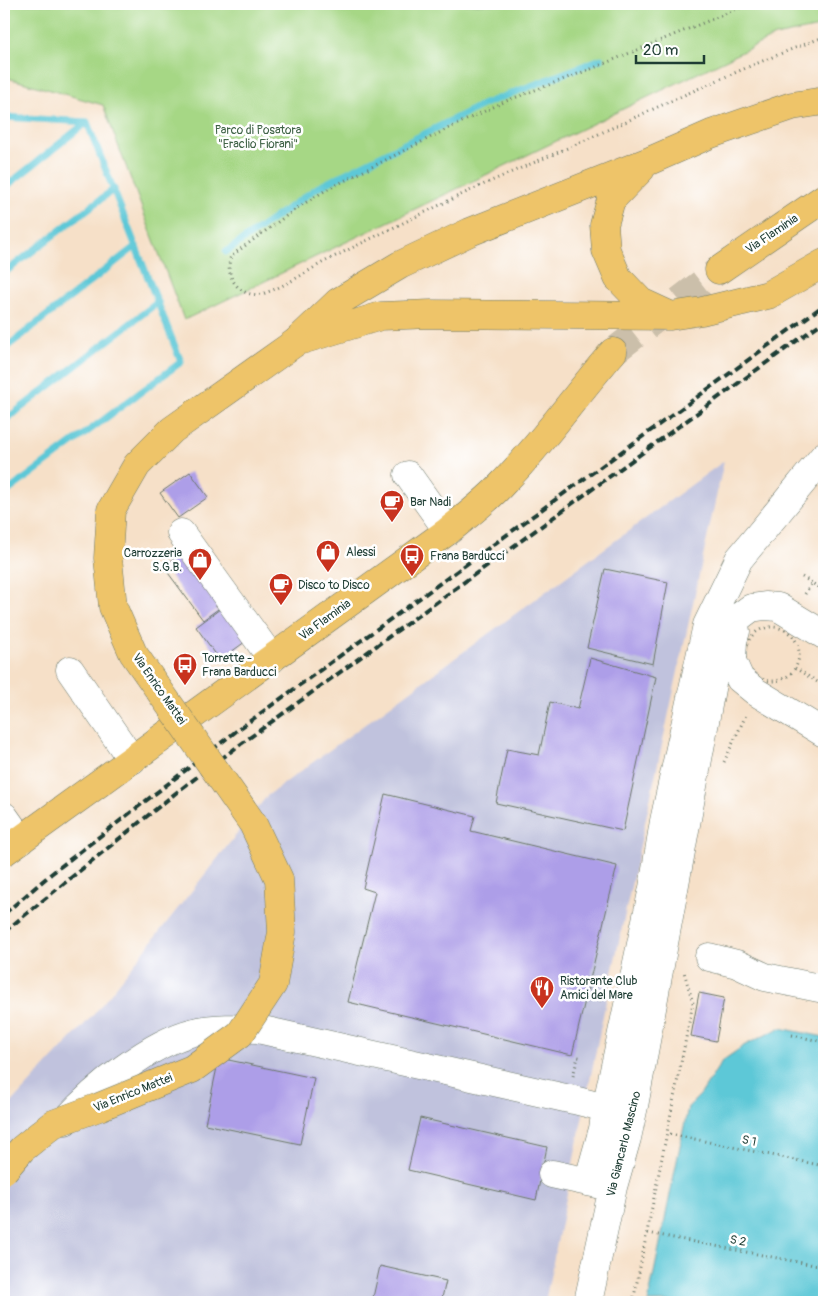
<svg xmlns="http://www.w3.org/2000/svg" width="828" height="1306" viewBox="0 0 828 1306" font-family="Pangolin,sans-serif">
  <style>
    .industrial { fill: #c0c2dd }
    .green { fill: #a6d785; stroke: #628a5c }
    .water { fill: #5dc8d7; stroke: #3e8286 }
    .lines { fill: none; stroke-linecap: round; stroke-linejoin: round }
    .stream { stroke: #5dc8d7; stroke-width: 7 }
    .building { fill: #ad9ee8 }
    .major-tunnel { stroke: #cbbfaa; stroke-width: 28; stroke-dasharray: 28 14; stroke-linecap: butt }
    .minor-casing { stroke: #6a7668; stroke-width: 29 }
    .major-casing { stroke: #6a7668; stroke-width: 29 }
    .path { stroke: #6a7668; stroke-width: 3; stroke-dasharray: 1 4; stroke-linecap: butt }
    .minor { stroke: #fff; stroke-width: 28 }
    .major { stroke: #eec469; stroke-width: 28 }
    .rail { stroke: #1f3d34; stroke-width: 4; stroke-dasharray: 8 4; stroke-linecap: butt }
    .major-bridge-casing { stroke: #6a7668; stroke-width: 29; stroke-linecap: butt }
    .major-bridge { stroke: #eec469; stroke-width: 28 }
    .labels { text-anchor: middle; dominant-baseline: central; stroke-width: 5; stroke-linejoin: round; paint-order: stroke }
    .park-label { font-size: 12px; fill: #416448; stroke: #fff }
    .street-label { font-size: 12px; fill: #1f3d34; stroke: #fff }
    .poi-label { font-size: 12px; fill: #1f3d34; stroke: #fff; text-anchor: start }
  </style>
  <rect width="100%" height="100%" fill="#fff"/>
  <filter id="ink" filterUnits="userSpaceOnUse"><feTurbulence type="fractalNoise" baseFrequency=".02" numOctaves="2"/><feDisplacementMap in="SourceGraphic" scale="10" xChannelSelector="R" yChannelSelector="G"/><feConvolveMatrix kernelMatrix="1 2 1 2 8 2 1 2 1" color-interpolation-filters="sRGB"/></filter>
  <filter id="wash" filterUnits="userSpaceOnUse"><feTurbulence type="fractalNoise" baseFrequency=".0096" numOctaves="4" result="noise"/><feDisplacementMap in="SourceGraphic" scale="20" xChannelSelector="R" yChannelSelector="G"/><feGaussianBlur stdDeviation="1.12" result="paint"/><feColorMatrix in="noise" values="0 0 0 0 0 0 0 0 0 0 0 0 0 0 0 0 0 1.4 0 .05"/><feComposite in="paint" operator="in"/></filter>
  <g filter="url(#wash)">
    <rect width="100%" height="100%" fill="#f6e0c8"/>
    <path class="industrial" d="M724,461L606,1001L545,1302H4V1111L95,1013L267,796Z"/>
    <path class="green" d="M4,4H824V26L775,36L184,320L103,105L4,77Z"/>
    <path class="water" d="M780,1028L824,1037V1302H648L688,1107L701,1094L722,1061L745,1045Z"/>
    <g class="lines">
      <path class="stream" d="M4,117L87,122L181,362L4,494
        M4,188L87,122
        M226,252L317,188L484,104L601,59
        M4,273L114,189
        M4,349L136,246
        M4,421L158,302"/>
    </g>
    <g id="blocks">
      <path class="building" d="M190,472L208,497L178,518L160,493Z
        M186,550L225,604L203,620L163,566Z
        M605,569L668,582L653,664L587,648Z
        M224,606L249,639L220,660L196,627Z
        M590,658L656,677L623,831L496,803L507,749L539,755L550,702L578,709Z
        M385,794L475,816L471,831L617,866L572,1055L348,1002L375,892L363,888Z
        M699,993L724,998L716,1041L691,1036Z
        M219,1058L314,1078L300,1144L205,1124Z
        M420,1118L547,1147L536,1200L408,1170Z
        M380,1266L446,1281L441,1302H372Z"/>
    </g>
  </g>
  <g filter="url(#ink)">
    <use href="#blocks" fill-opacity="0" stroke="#6a7668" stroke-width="1"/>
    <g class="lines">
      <path class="major-tunnel" d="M613,352L719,270"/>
      <defs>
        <path id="minor" d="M408,475L448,531
          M181,533L272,659
          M736,631L733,641L732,661L740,679L756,692L824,733
          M70,670L132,760
          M4,816L21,840
          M709,957L737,964L765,977L824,989
          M65,1121C96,1088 149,1043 194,1032C215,1027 237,1028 258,1029L574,1100L606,1108L653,888L664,821L707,625L739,559L824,456
          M552,1174L607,1186
          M588,1182L603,1129L606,1108
          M588,1302L613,1187L627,1138L634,1106L720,640L728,625L751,608L765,606L778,607L824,635"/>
        <path id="major" d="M641,169L611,200L604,225L606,250L618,278L641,302L667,314
          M719,270L824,198
          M302,340L381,316L431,314L670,316L702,311L768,295L824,263
          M296,342L338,302L400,265L470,232L647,162L711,134L792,106L824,101
          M4,852L448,531C468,515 488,500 505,481C544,441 576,394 613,352"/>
      </defs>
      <use href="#minor" class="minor-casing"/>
      <use href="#major" class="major-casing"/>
      <path class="path" d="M749,4L591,69L506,101L445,130L326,190L297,208L231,256C223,277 242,301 265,293C285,286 303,274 322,263C361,243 401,224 440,205C490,180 542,160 592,137C669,102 745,66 824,37
        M802,577L812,583
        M805,594L812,583L824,591
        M745 654a27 27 0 1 1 54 0a27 27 0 1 1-54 0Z
        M795,668L824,686
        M724,762L746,715
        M595,999L604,1001
        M792,1035L824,1042
        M573,1076L578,1057L583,1058
        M670,1134L824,1166
        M648,1233L824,1267
        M633,1302L693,1003L684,972"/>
      <use href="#minor" class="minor"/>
      <use href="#major" class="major"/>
      <path class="rail" d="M4,914L51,874L239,729L824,305
        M4,932L177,792L241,744L824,321"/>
      <defs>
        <path id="major-bridge" d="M4,1170L22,1149L53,1124L99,1107L192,1069L240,1034L273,984L282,932L279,879L253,824L133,653L113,607L108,558L111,510L137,465L172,430L296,342"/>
      </defs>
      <use href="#major-bridge" class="major-bridge-casing"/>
      <use href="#major-bridge" class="major-bridge"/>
    </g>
  </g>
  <defs>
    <symbol id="cafe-pin" viewBox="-11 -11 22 30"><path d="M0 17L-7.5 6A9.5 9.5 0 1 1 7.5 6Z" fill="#c8321e" stroke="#fff"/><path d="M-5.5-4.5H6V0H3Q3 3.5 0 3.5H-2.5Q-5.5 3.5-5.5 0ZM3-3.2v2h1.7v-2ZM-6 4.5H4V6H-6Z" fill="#fff"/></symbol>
    <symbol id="shop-pin" viewBox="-11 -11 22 30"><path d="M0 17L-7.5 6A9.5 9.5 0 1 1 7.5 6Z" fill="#c8321e" stroke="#fff"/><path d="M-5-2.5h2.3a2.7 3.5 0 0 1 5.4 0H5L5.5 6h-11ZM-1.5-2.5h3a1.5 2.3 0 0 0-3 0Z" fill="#fff"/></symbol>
    <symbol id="bus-pin" viewBox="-11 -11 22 30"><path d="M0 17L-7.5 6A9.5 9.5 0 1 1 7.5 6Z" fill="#c8321e" stroke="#fff"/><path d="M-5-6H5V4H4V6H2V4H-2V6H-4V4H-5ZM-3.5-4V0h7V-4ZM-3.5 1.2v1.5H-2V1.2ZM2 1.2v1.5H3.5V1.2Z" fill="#fff"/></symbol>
    <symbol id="restaurant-pin" viewBox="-11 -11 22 30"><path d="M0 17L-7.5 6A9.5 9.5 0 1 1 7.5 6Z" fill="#c8321e" stroke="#fff"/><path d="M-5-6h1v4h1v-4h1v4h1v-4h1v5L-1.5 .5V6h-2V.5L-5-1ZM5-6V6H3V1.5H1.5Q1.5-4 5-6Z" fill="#fff"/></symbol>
  </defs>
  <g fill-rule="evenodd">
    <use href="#cafe-pin" x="378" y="488" width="28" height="38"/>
    <use href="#shop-pin" x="314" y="538" width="28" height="38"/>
    <use href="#bus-pin" x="398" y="542" width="28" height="38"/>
    <use href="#shop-pin" x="186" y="546" width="28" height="38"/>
    <use href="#cafe-pin" x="267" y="571" width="28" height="38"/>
    <use href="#bus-pin" x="171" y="651" width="28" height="38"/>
    <use href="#restaurant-pin" x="528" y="974" width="28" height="38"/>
  </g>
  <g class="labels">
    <g class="park-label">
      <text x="258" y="130">Parco di Posatora<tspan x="258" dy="14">"Eraclio Fiorani"</tspan></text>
    </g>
    <g class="street-label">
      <text transform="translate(772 234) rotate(-34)">Via Flaminia</text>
      <text transform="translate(325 620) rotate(-36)">Via Flaminia</text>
      <text transform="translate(159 689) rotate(55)">Via Enrico Mattei</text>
      <text transform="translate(133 1093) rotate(-22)">Via Enrico Mattei</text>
      <text transform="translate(749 1141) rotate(12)">S 1</text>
      <text transform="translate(624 1144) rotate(-76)">Via Giancarlo Mascino</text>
      <text transform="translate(738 1241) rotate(11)">S 2</text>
    </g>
    <g class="poi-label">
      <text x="410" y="502">Bar Nadi</text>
      <text x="346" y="552">Alessi</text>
      <text x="182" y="553" text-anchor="end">Carrozzeria<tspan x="182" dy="14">S.G.B.</tspan></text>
      <text x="430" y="556">Frana Barducci</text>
      <text x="298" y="585">Disco to Disco</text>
      <text x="202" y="658">Torrette -<tspan x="202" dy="14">Frana Barducci</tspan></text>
      <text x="560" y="981">Ristorante Club<tspan x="560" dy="14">Amici del Mare</tspan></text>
    </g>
  </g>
  <rect width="828" height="1306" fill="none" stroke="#fff" stroke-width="20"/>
  <path d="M636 55v8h68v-8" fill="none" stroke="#1f3d34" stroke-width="2.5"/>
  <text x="643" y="55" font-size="15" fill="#1f3d34" stroke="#ffffff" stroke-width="4" paint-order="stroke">20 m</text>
</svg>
